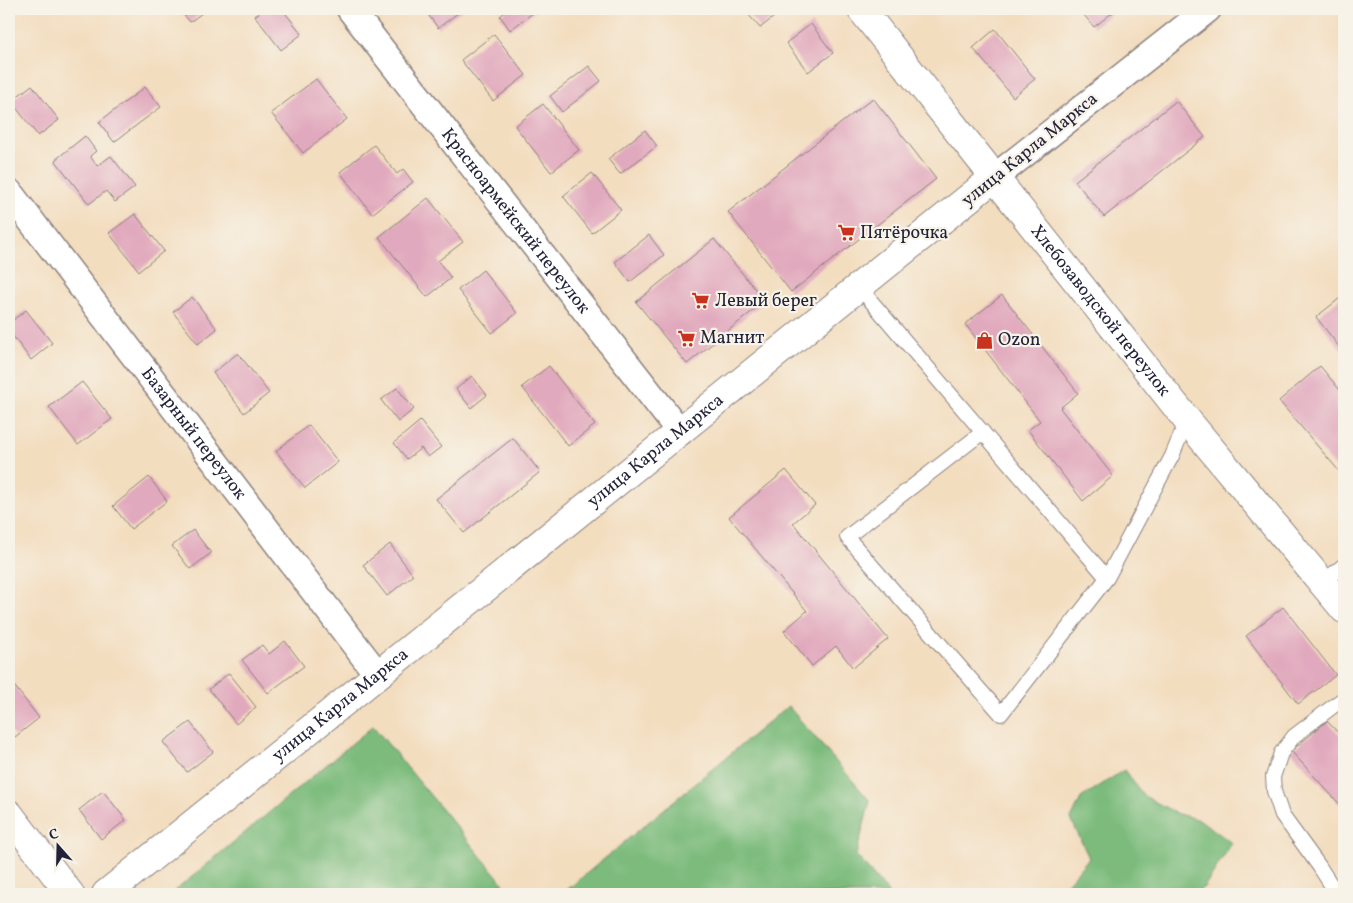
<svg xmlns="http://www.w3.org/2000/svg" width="1353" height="903" viewBox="0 0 1353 903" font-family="Vollkorn,serif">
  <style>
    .forest { fill: #7cbb7c; stroke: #4f6e5c }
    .building { fill: #e1a9bd }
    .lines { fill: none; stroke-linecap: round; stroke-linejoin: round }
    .lane-casing { stroke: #8a807d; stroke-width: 16 }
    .street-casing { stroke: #8a807d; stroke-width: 29 }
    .secondary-casing { stroke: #8a807d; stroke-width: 30 }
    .lane { stroke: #fff; stroke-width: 14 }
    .street { stroke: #fff; stroke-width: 26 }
    .secondary { stroke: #fff; stroke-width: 28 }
    .labels { text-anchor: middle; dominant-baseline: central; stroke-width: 4.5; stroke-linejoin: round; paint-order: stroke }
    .street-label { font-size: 18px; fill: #22223b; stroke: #f7f3e8 }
    .poi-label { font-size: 18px; fill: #22223b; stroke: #f7f3e8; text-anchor: start }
  </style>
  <rect width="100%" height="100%" fill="#f7f3e8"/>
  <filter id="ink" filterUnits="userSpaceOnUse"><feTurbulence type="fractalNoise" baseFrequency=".02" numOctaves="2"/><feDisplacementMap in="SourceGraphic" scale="10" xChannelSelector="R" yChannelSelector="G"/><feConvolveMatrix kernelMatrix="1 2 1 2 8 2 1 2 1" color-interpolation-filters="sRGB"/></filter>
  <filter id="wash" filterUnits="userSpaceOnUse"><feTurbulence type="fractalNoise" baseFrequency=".0096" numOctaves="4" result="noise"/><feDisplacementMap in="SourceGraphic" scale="20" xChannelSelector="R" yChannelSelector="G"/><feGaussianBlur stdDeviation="1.12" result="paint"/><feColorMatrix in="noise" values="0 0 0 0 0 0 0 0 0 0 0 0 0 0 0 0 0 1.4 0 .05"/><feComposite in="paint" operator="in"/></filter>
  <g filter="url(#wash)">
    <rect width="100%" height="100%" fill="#f3ddbf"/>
    <path class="forest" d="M788,706L870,801L856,855L889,894H562Z
      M373,726L512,894H178L175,891Z
      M1124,770L1144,796L1178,814L1200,820L1232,843L1204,887L1193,894H1055L1072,878L1089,858L1071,819L1081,798Z"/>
    <g id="blocks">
      <path class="building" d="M179,9H207L190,22Z
        M264,9H282L302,34L281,50L255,16Z
        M424,9H463L438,28Z
        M509,9H538L510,30L500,16Z
        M754,9H784L760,28L748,14Z
        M1079,9H1117L1094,27Z
        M811,24L833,53L808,72L786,43Z
        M995,29L1035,79L1013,97L973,48Z
        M494,34L526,75L493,101L461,60Z
        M589,66L601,81L562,112L550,96Z
        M316,79L347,119L303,153L271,113Z
        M32,85L59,120L38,136L11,101Z
        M145,87L161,107L114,142L99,122Z
        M873,98L936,179L791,292L728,212Z
        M1176,101L1205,137L1104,217L1075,181Z
        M543,104L579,150L551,172L515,126Z
        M645,130L657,146L620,174L608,159Z
        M85,136L96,151L90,156L97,166L111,156L135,187L115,202L106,191L89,204L55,160Z
        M374,145L397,174L403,169L413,182L372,214L340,172Z
        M592,173L621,210L592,233L563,196Z
        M428,198L463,242L438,261L451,278L427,297L379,237Z
        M135,214L164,251L139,271L109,233Z
        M649,235L664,255L630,282L615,262Z
        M714,239L765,301L687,364L636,302Z
        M483,270L517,313L492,333L458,290Z
        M1002,295L1078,393L1060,408L1113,476L1083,501L1028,430L1040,421L965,324Z
        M1344,295V353L1316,317Z
        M192,297L217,329L198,344L173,312Z
        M26,310L52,343L31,360L9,331V323Z
        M238,353L269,393L244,413L213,373Z
        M549,366L595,425L568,446L522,387Z
        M1320,366L1344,395V466L1339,471L1279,401Z
        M472,376L487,395L471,408L456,389Z
        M82,382L112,419L78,445L49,407Z
        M397,388L414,409L398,422L381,400Z
        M420,421L441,447L428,457L421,448L407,459L394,443Z
        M309,425L338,462L305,488L276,451Z
        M513,438L540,472L464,533L436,499Z
        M786,470L815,505L793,523L888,639L853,668L836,646L812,666L784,631L807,611L729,517Z
        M149,477L167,501L131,529L113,506Z
        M193,530L211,553L190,569L172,546Z
        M390,544L413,575L387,596L363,565Z
        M1283,607L1336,675L1298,704L1246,636Z
        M285,641L304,666L268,693L242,660L262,645L269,654Z
        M229,673L256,707L236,724L209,689Z
        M9,679L39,718L15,737L9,729Z
        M1327,721L1344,739V809L1291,751Z
        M190,722L213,752L187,772L163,742Z
        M103,791L126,820L101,839L79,810Z"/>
    </g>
  </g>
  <g filter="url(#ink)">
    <use href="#blocks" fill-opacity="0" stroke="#8a807d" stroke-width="1"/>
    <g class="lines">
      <defs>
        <path id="lane" d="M859,287L1107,578L1172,456L1187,420
          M983,432L847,537L1001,714L1107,578
          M1323,582L1344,565
          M1337,894L1319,866L1282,815L1274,791L1273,777L1281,753L1294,736L1344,698"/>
        <g id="street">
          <path id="s1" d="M350,9L680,432"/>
          <path d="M995,177L1208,9"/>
          <path id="s2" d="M9,192L378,675"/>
        </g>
        <g id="secondary">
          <path id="s3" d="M861,9L1187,420L1344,609"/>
          <path d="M9,814L70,894"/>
          <path id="s4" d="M106,894L995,177"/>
        </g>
      </defs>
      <use href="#lane" class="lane-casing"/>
      <use href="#street" class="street-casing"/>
      <use href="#secondary" class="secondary-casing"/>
      <use href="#lane" class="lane"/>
      <use href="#street" class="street"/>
      <use href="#secondary" class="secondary"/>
    </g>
  </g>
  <defs>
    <symbol id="supermarket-bare" viewBox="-9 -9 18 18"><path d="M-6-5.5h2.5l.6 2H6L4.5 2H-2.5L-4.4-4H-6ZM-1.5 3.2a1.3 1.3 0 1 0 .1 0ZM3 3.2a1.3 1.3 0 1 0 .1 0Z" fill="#c8321e" stroke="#f7f3e8" stroke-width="2.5" paint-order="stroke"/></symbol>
    <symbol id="shop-bare" viewBox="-9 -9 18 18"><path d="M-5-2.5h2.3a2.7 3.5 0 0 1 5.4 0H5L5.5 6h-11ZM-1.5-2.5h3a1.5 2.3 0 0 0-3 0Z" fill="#c8321e" stroke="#f7f3e8" stroke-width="2.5" paint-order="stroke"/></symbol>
  </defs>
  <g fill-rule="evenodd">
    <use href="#supermarket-bare" x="834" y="220" width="25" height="25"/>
    <use href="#supermarket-bare" x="688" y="288" width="25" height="25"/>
    <use href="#supermarket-bare" x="674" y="326" width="25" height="25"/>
    <use href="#shop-bare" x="972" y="328" width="25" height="25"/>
  </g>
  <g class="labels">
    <g class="street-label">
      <text transform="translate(1030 150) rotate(-39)">улица Карла Маркса</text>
      <text stroke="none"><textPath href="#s1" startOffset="269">Красноармейский переулок</textPath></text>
      <text stroke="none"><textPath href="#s3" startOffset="385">Хлебозаводской переулок</textPath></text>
      <text stroke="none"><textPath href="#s2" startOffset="304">Базарный переулок</textPath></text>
      <text stroke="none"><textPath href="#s4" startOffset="706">улица Карла Маркса</textPath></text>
      <text stroke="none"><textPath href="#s4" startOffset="301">улица Карла Маркса</textPath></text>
    </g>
    <g class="poi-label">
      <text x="860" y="233">Пятёрочка</text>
      <text x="715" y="301">Левый берег</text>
      <text x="700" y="338">Магнит</text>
      <text x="998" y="340">Ozon</text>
    </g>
  </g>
  <rect width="1353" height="903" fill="none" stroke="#f7f3e8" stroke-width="30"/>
  <g transform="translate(58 846) rotate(340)" stroke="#f7f3e8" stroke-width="4" paint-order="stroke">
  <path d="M0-4L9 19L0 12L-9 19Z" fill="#22223b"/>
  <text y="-8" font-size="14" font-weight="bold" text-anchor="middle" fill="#22223b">С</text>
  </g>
</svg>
